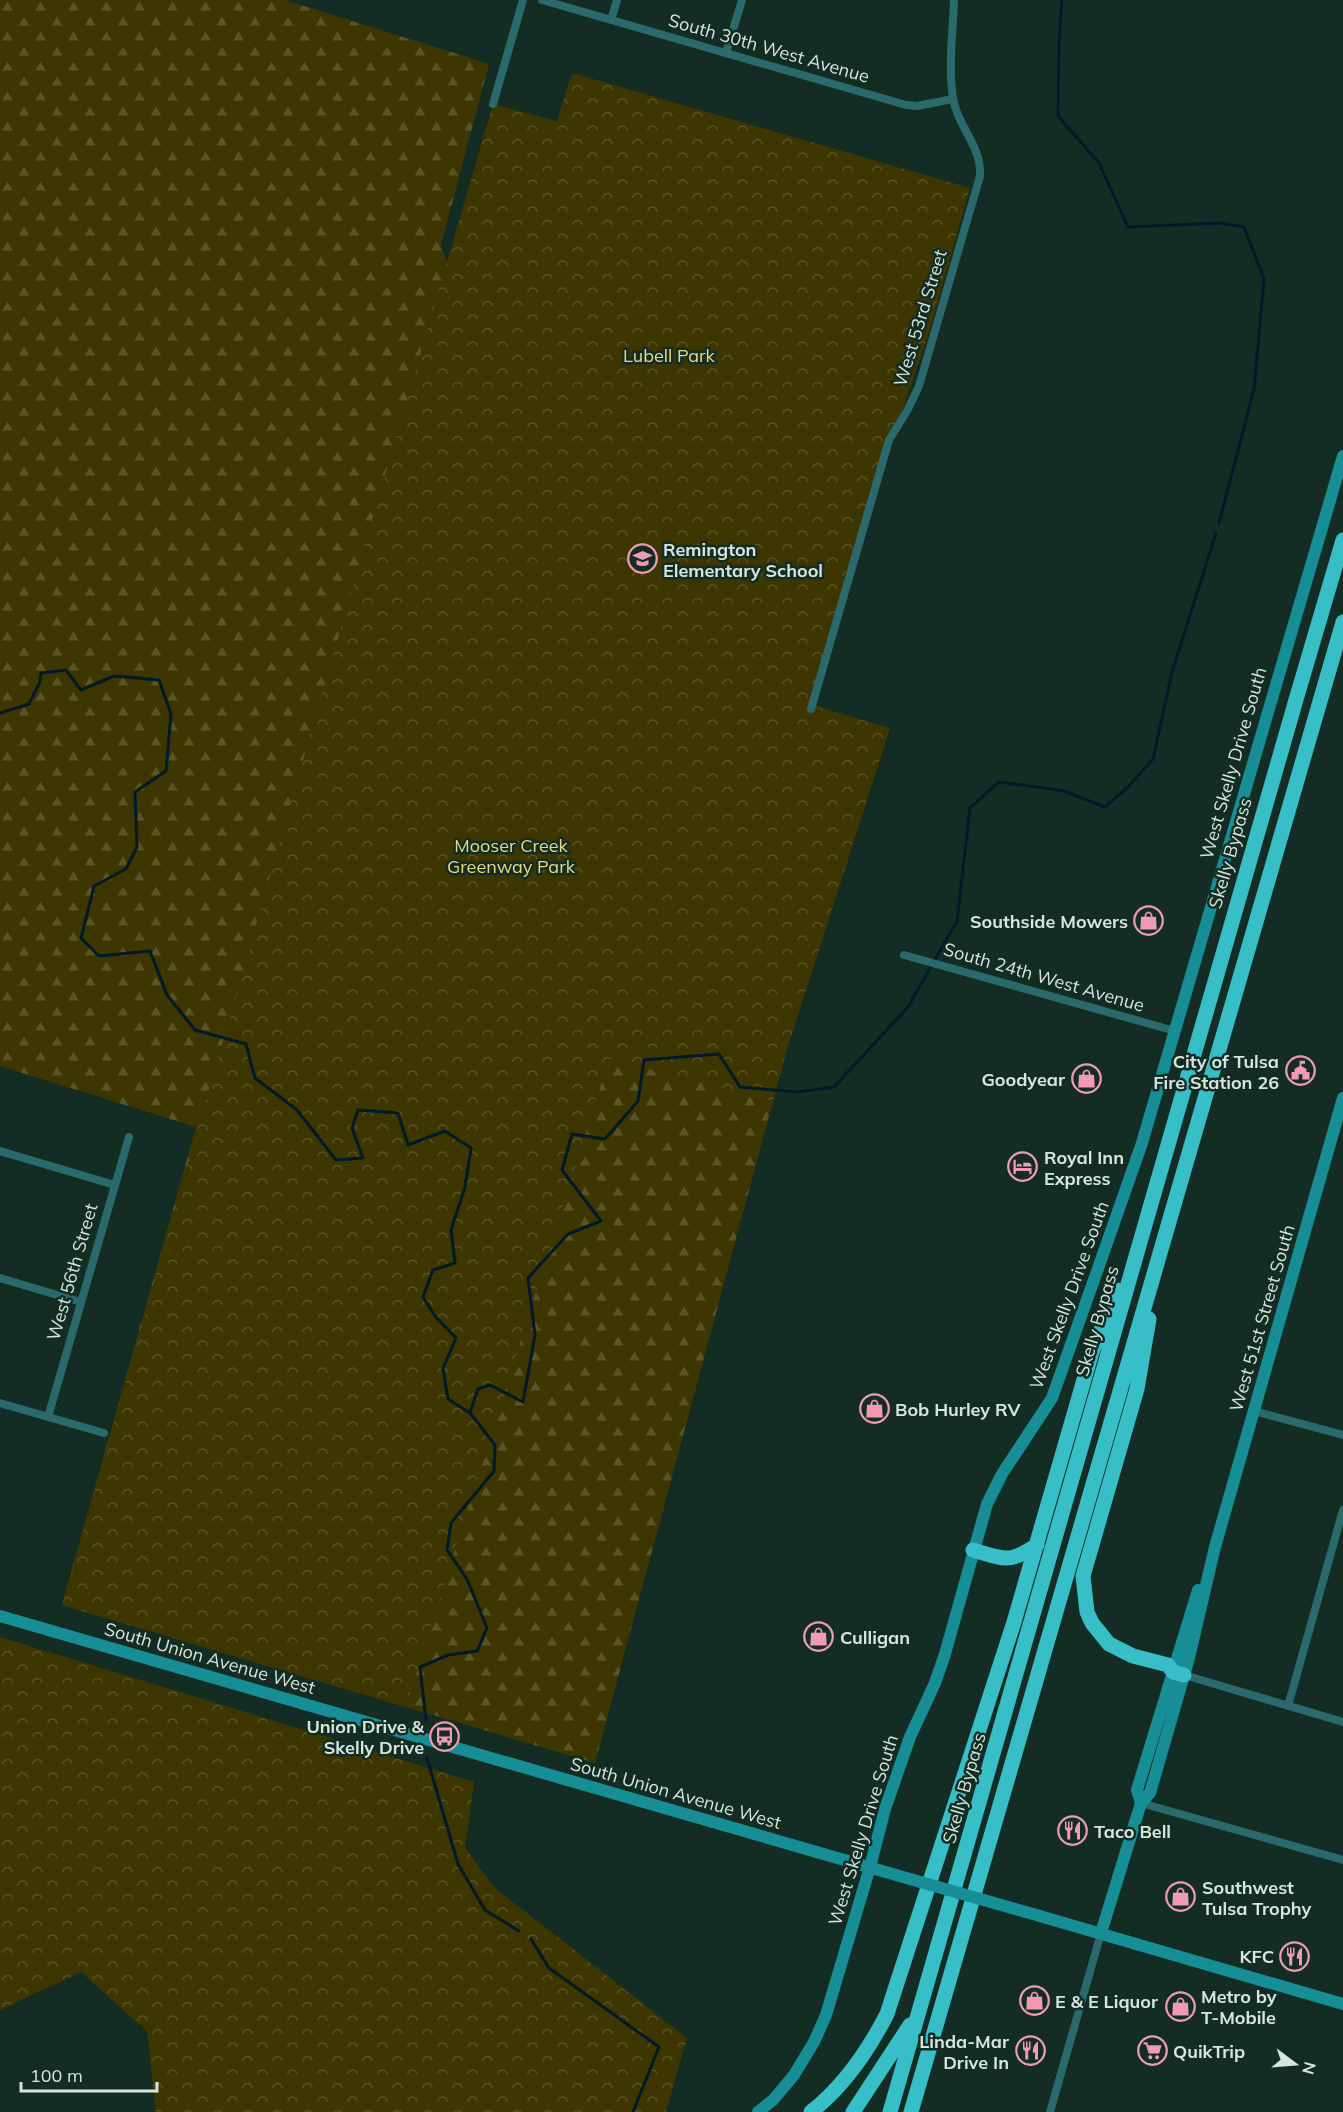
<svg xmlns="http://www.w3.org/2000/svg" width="1343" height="2112" viewBox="0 0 1343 2112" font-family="Mulish,sans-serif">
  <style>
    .forest { fill: url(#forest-firs) }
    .park { fill: url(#park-crowns) }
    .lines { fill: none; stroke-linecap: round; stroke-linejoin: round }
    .stream { stroke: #001a29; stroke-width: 3 }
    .street { stroke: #2b696d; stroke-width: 8 }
    .secondary { stroke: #178d95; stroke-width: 12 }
    .highway { stroke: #37bec7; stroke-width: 15 }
    .secondary-bridge { stroke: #178d95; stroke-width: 12 }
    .labels { text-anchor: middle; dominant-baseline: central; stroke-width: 5; stroke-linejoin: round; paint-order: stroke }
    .street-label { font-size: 18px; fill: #d6e5de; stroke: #132d24 }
    .park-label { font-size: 18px; fill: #e7db82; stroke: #132d24 }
    .poi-label { font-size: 18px; font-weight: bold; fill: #d6e5de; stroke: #132d24; text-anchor: start }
  </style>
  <defs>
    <pattern id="forest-firs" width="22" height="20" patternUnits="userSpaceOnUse" patternTransform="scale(1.5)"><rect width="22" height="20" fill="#3e3600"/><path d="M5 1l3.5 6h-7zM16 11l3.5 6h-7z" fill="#595325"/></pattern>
    <pattern id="park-crowns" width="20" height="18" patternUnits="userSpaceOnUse" patternTransform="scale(1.5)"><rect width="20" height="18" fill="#3e3600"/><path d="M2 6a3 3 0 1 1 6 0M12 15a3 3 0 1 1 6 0" fill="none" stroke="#595325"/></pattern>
  </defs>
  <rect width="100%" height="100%" fill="#132d24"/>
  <path class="forest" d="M0,0H285L489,64L441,245L469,328L803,704L890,728L787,1049L595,1763L62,1605L196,1127L0,1066Z"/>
  <path class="park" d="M572,73L970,188L927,339L908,393L812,705L890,728L787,1049L773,1101L609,1059L406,1707L62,1605L356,575L493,104L557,121Z
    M0,1637L474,1782L465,1848L495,1888L687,2038L666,2112H156L147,2031L81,1972L0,2010Z"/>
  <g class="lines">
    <path class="stream" d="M1062,0L1059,41L1058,116L1099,163L1128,227L1221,223L1244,227L1264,279L1254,389L1219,523
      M0,713L29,704L40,682L41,673L66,670L81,690L114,676L159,680L171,714L166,771L135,792L137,847L126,869L94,886L81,938L99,956L150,951L167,995L195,1030L246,1044L255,1078L297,1110L336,1160L363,1158L352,1128L358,1110L398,1113L408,1145L445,1131L471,1148L465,1187L451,1230L455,1263L433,1270L423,1297L435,1316L456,1338L443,1368L448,1399L470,1413L495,1445L494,1471L451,1523L447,1550L467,1579L487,1628L477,1651L448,1655L420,1667L426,1720
      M470,1413L478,1389L490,1385L523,1402L535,1335L528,1278L568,1234L601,1221L562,1170L572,1134L605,1139L638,1101L644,1060L719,1054L740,1087L798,1092L834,1087L908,1007L957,921L970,808L999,782L1064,791L1105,807L1128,787L1153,759L1172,672L1216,533
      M427,1758L458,1864L485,1910L519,1931
      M531,1939L549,1968L659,2047L633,2112"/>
    <path class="street" d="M542,0L906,105L917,106L953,99
      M611,20L617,0
      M726,53L742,0
      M493,104L523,0
      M811,709L889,440L907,411L919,386L980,176C982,146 957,126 953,98C948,66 953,32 954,0
      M904,955L1175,1031
      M0,1151L115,1185
      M0,1278L81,1302
      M0,1403L104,1433
      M1254,1411L1343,1435
      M48,1417L129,1137
      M1184,1675L1343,1722
      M1288,1706L1343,1510
      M1141,1803L1343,1860
      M1050,2112L1101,1933"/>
    <path class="secondary" d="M0,1616L910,1879
      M1141,1803L1137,1790L1198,1590
      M1026,1912L1343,2004
      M1101,1933L1141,1803L1150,1793L1189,1658L1215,1547L1343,1098
      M758,2112L773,2100L794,2075L814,2042L826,2015L870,1867L885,1809L910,1737L935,1683L945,1654L987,1504L1002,1474L1052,1398L1101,1260L1142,1143L1343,456"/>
    <path class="highway" d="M1149,1319L1137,1389L1083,1576L1087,1612L1092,1623L1109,1644L1133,1656L1168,1665L1173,1672L1184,1675
      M973,1550C1004,1559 1009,1564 1037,1545
      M811,2112C844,2086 868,2051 887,2014L1014,1622L1092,1352L1117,1290
      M853,2112L910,2025
      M890,2112C1043,1589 1188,1063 1343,540
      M911,2112L1343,622"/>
    <path class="secondary-bridge" d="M910,1879L1026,1912"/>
  </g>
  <defs>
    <symbol id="school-ring" viewBox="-11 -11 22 22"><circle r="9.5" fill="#132d24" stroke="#f19ab4" stroke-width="1.5"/><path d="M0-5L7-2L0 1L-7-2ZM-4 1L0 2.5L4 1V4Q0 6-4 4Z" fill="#f19ab4"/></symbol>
    <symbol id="shop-ring" viewBox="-11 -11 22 22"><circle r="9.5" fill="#132d24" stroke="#f19ab4" stroke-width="1.5"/><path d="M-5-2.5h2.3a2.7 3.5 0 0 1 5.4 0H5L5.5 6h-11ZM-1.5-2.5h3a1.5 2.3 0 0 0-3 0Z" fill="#f19ab4"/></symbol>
    <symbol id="civic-ring" viewBox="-11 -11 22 22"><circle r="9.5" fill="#132d24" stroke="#f19ab4" stroke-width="1.5"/><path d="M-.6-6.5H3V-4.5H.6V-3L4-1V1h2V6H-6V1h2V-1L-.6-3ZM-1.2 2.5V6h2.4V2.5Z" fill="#f19ab4"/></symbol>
    <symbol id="hotel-ring" viewBox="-11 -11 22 22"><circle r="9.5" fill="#132d24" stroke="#f19ab4" stroke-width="1.5"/><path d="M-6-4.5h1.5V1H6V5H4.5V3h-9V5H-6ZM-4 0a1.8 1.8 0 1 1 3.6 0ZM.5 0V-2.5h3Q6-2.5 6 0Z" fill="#f19ab4"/></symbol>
    <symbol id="bus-ring" viewBox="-11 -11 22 22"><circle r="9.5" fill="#132d24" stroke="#f19ab4" stroke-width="1.5"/><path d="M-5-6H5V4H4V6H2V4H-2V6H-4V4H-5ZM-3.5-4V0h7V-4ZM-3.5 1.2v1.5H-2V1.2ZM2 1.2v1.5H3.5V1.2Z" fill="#f19ab4"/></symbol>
    <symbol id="restaurant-ring" viewBox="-11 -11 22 22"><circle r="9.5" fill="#132d24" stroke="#f19ab4" stroke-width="1.5"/><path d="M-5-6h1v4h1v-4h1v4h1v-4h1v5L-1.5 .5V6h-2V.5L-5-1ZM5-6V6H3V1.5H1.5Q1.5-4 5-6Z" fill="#f19ab4"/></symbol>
    <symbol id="supermarket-ring" viewBox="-11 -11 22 22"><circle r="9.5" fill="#132d24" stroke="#f19ab4" stroke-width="1.5"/><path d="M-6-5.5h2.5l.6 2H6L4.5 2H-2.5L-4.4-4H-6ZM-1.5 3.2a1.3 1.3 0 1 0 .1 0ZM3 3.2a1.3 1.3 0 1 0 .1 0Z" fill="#f19ab4"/></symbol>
  </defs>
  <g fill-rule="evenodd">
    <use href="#school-ring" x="626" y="542" width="33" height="33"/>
    <use href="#shop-ring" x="1132" y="904" width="33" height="33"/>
    <use href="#civic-ring" x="1284" y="1054" width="33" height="33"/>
    <use href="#shop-ring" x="1070" y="1062" width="33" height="33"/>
    <use href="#hotel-ring" x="1006" y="1150" width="33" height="33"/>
    <use href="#shop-ring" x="858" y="1392" width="33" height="33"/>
    <use href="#shop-ring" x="802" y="1620" width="33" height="33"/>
    <use href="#bus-ring" x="428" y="1720" width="33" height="33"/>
    <use href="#restaurant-ring" x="1056" y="1814" width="33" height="33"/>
    <use href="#shop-ring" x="1164" y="1880" width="33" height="33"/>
    <use href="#restaurant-ring" x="1278" y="1940" width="33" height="33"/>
    <use href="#shop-ring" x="1018" y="1984" width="33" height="33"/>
    <use href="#shop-ring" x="1164" y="1990" width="33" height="33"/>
    <use href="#restaurant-ring" x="1014" y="2034" width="33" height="33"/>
    <use href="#supermarket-ring" x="1136" y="2034" width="33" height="33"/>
  </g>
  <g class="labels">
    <g class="street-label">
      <text transform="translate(769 48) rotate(16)">South 30th West Avenue</text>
      <text transform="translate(920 318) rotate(-73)">West 53rd Street</text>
      <text transform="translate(1233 763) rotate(-74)">West Skelly Drive South</text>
      <text transform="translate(1230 853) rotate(-74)">Skelly Bypass</text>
      <text transform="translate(1044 977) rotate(16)">South 24th West Avenue</text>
      <text transform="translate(72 1272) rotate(-74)">West 56th Street</text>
      <text transform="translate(1069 1295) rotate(-70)">West Skelly Drive South</text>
      <text transform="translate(1262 1318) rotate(-74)">West 51st Street South</text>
      <text transform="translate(1097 1321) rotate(-74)">Skelly Bypass</text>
      <text transform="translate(210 1658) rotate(16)">South Union Avenue West</text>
      <text transform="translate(964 1788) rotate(-74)">Skelly Bypass</text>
      <text transform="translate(676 1793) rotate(16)">South Union Avenue West</text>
      <text transform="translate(863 1830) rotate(-73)">West Skelly Drive South</text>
    </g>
    <g class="park-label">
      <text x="669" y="355">Lubell Park</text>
      <text x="511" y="845">Mooser Creek<tspan x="511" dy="21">Greenway Park</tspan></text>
    </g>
    <g class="poi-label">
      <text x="663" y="549">Remington<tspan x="663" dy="21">Elementary School</tspan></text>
      <text x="1128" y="921" text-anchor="end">Southside Mowers</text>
      <text x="1279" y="1061" text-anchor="end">City of Tulsa<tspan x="1279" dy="21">Fire Station 26</tspan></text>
      <text x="1065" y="1079" text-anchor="end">Goodyear</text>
      <text x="1044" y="1157">Royal Inn<tspan x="1044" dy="21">Express</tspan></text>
      <text x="895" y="1409">Bob Hurley RV</text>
      <text x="840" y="1637">Culligan</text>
      <text x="424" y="1726" text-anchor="end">Union Drive &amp;<tspan x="424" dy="21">Skelly Drive</tspan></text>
      <text x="1094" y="1831">Taco Bell</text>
      <text x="1202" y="1887">Southwest<tspan x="1202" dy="21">Tulsa Trophy</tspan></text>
      <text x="1274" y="1956" text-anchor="end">KFC</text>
      <text x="1201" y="1996">Metro by<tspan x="1201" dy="21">T-Mobile</tspan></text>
      <text x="1055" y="2001">E &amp; E Liquor</text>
      <text x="1009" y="2041" text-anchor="end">Linda-Mar<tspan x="1009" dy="21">Drive In</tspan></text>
      <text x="1173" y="2051">QuikTrip</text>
    </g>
  </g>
  <g transform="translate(1295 2064) rotate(106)" stroke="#132d24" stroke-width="4.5" paint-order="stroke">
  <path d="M0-4.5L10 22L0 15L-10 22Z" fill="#d6e5de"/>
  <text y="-9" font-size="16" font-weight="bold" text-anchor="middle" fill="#d6e5de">N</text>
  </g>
  <path d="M21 2082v9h136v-9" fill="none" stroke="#d6e5de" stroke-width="3"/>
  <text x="30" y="2082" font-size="18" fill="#d6e5de" stroke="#132d24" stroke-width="4.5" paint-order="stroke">100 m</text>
</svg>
